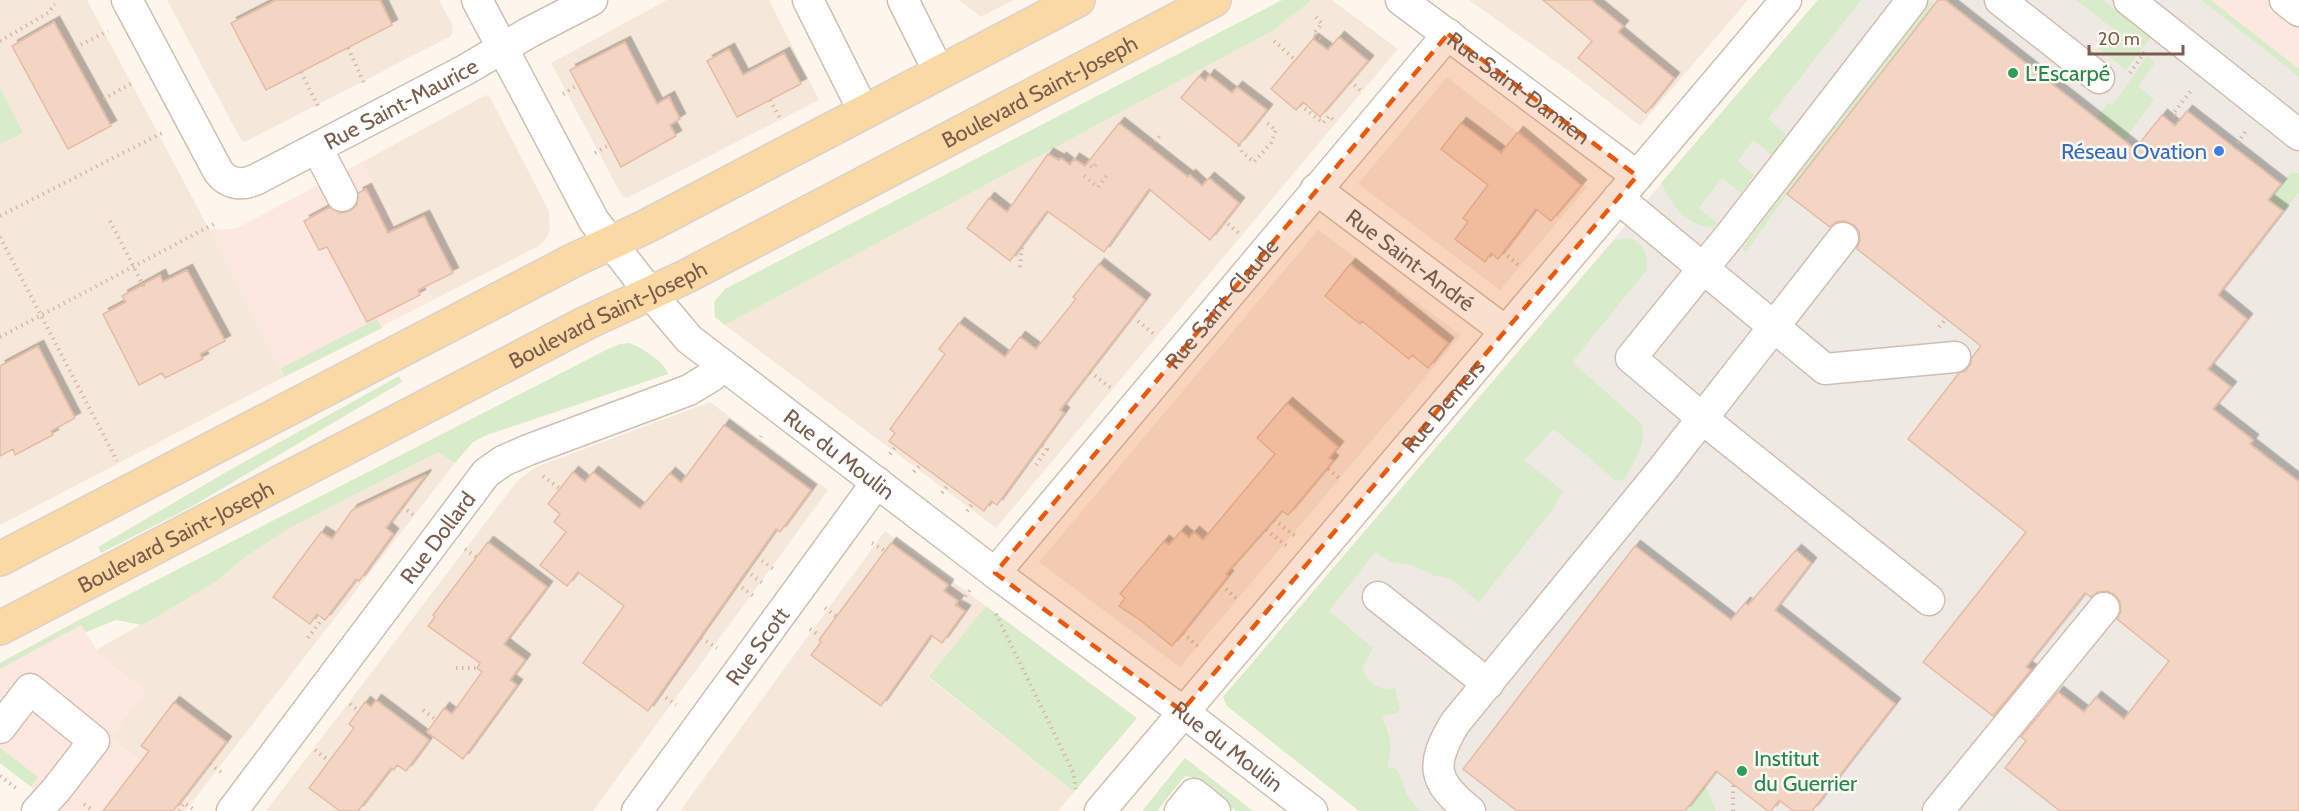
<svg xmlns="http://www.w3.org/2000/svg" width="2299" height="811" viewBox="0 0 2299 811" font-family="Cabin,sans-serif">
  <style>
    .residential { fill: #f5e8da }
    .commercial { fill: #fde8e0 }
    .industrial { fill: #efe9e4 }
    .green { fill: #d8ecc9 }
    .building { fill: #f3d5c3; stroke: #e6bba3; stroke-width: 1.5; filter: url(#shadow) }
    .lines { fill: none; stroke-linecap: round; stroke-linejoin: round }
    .minor-casing { stroke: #d1beb0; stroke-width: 33 }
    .major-casing { stroke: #dad1cd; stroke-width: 36 }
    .path { stroke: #d9b8a5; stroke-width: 4; stroke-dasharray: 1.5 4.5; stroke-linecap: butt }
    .minor { stroke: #fff; stroke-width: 30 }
    .major { stroke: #fbd9a5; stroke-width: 33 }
    .marked { fill: #e8590c; fill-opacity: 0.2; stroke: #e8590c; stroke-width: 4.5; stroke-dasharray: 12 8; stroke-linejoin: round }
    .leisure-dot { fill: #2e9e5b; stroke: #fffaf3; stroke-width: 2 }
    .shop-dot { fill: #3f7fe0; stroke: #fffaf3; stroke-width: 2 }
    .labels { text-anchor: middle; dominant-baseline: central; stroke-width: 5; stroke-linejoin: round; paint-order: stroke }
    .leisure-label { font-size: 22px; fill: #27864d; stroke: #fffaf3; text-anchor: start }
    .street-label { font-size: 22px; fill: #7a5c4d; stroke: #fffaf3 }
    .shop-label { font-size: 22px; fill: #366cbe; stroke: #fffaf3; text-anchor: end }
  </style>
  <defs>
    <filter id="shadow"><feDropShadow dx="5.5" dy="-5.5" stdDeviation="0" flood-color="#0004"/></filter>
  </defs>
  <rect width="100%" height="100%" fill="#fdf6ec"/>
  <path class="residential" d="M0,0H87L217,244L284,377L0,525Z
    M167,0H439L452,24L453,31L451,36L245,142L241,140Z
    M667,0H769L819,100L627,198L622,196L551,63Z
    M959,0H1013L981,17Z
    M1312,0H1332L1398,49L996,528L725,325L1272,31Z
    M1469,0H1748L1640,126L1569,71Z
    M1447,77L1587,187L1500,290L1358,184Z
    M486,95L490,97L549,211L550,231L546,239L539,246L433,300L362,162Z
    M1318,230L1461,335L1180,667L1039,562Z
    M710,402L828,490L593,811H266L518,480L536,467Z
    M438,452L455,463L193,801L109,737L145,691L100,656L96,650L217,581L244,558L288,529Z
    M885,531L986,606L929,678L1074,792L1058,811H680Z"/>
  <path class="commercial" d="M2201,0H2299V77Z
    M362,162L433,300L284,377L210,231L214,228L223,230L237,228Z
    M79,620L100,656L145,691L110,738L193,801L186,811H63L0,763V663Z"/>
  <path class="industrial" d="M1818,0H2201L2299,77V811H1359L1227,706L1223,697Z"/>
  <path class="green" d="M1282,0H1312L1272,31L725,325L715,317L714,302L725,289Z
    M1818,0H1861L1768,119L1786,134L1772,155L1753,140L1738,161L1754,175L1741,193L1722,178L1699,208L1717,223L1713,227C1686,227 1672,204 1661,183Z
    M2076,0H2103L2151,37L2126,70L2099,49L2112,28Z
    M2201,0H2211L2299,69V77Z
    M1931,1L1935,4L1787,194L1746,252L1742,248Z
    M2147,56L2155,63L2138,86L2154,99L2124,141L2096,118L2109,102L2113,105Z
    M0,88L23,133L0,144Z
    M2291,172L2299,173V193L2283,211L2268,200Z
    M1632,238C1645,247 1649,256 1646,271L1572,362L1642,424C1647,444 1634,462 1624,480L1615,481L1591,459L1554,429L1524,460L1563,491L1553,509L1479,602L1451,579L1435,576L1412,565L1391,562L1375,552L1329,611L1373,648L1362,669C1369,683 1378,691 1395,688L1400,709L1397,713L1382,716C1389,734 1394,748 1387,767L1397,769L1408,797L1420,811H1359L1227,706L1223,697L1614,240Z
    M377,319L382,328L284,377L281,368Z
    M629,343C641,347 665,362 668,374L487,435L473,442L455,463L438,452L288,529L244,558L217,581L142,625L116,620L86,632L81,625L0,669V663L79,620L608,349L620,344Z
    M399,376L402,382L191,507L101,553L98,547L228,471Z
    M986,606L1137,718L1074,792L929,677Z
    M0,748L38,777L31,787L0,763Z
    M1185,758L1253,811H1236L1192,777L1185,776L1157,811H1142Z
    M1705,785L1716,811H1685Z"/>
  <path class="building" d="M276,0H380L392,25L266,90L231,23Z
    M1543,0H1591L1623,26L1618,32L1674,78L1646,113L1578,58L1592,41Z
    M1938,0H1945L2135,149L2162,115L2175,126L2187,111L2281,184L2268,200L2283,211L2218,295L2247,319L2208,369L2231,387L2213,409L2253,440L2250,444L2299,482V811H2060L2005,768L2026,741L2021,737L2058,692L2084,712L2096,697L2124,719L2169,661L2117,619L2121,611L2120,602L2115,595L2107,591L2098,592L2091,597L2085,593L2026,667L2031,670L1993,716L1923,662L2026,532L1908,439L1959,373L1965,371L1970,365L1972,357L1981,346L1857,249L1860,240L1859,231L1854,225L1845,221L1836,222L1830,227L1787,194Z
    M54,22L111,126L68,149L12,46Z
    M1339,37L1368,61L1320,117L1303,102L1296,110L1271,89L1313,39L1328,50Z
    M625,42L657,104L669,97L680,119L670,125L676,136L621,167L570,70Z
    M729,49L743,75L784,53L801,84L737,117L707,61Z
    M1209,75L1232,93L1237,87L1267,110L1239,145L1181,98L1199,76L1205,81Z
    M1119,123L1188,177L1190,175L1202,186L1209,178L1239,203L1210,240L1149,189L1104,252L1047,211L1010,261L967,228L989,198L1007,212L1048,154L1059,160L1061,158L1070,165L1074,159L1085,166Z
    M1461,123L1501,153L1518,132L1581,185L1551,221L1536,209L1498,259L1491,253L1485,262L1455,239L1468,222L1463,218L1488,185L1441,149Z
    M366,189L388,233L424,216L453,273L418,290L420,295L367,322L327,247L319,250L304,221L330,207L341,213L350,211L357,205L358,193Z
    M1099,264L1145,300L1060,410L1064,413L997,505L991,501L984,511L889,441L895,433L890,429L945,354L939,349L959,323L1005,357L1020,337L1036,349L1076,299L1073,297Z
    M1350,264L1448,343L1428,368L1412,355L1409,359L1362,321L1360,324L1325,296Z
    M187,270L225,341L200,354L203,359L165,378L162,373L139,385L103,314L126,302L122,296L160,275L163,282Z
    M38,346L75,418L51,431L53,435L15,455L13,449L0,456V366Z
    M1287,403L1338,447L1329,458L1333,461L1288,515L1282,511L1226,574L1228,576L1172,646L1140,620L1119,606L1125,598L1120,594L1164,541L1169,545L1181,531L1189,538L1194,532L1203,540L1275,454L1257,438Z
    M724,425L811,490L780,532L776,529L648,711L583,663L624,606L578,572L567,586L540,565L566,532L554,522L560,514L548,504L573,472L585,482L593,472L640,509L670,473L681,483Z
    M426,475L386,528L393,534L359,581L356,579L325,620L317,614L310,624L273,597L321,532L332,539L352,510Z
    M488,542L547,587L504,644L525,660L510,680L517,685L463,759L427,732L444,708L452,714L482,672L477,668L480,663L428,626L435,617L433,615Z
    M891,543L948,585L944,591L958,601L955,605L965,611L942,643L931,635L881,706L811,655L821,642L819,640Z
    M1635,546L1731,620L1745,603L1748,605L1796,550L1811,563L1775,610L1895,704L1812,811H1793L1779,800L1771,811H1768L1716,771L1685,811H1517L1463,769Z
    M376,700L429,740L406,771L397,765L394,770L391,768L358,811H340L309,788L354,728L349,724L365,702L371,707Z
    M174,702L226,742L173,811H103L149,751L141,746Z"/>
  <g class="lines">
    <defs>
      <g id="minor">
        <path id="s1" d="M127,0L218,171C228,185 243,186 257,179L465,70L530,32L592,0"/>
        <path id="s2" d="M477,0L594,221L651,294L689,339L995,573L1182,711L1312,811"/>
        <path d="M808,0L864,112"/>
        <path d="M903,0L939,72"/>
        <path id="s3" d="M1401,0L1637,176"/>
        <path d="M1912,0L1731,234L1631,358L1714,428L1929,600"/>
        <path d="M2000,0L2099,78"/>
        <path d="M2129,0L2299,135"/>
        <path d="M2285,0L2299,11"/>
        <path d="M317,148L342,196"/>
        <path id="s4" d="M1316,189L1505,331"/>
        <path d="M1618,198L1825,369L1955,357"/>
        <path id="s5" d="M995,573L1448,34"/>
        <path d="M1378,597L1488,684"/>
        <path d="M0,728L30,689L94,741L56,790L37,811"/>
        <path id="s6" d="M232,811L486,473L503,461L528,450L689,390L712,376L721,364"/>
        <path id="s7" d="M637,811L877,482"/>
        <path id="s8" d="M1100,811L1786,0"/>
        <path d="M1180,811L1194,794L1215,811"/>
        <path d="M1470,811C1432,781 1430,765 1455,723L1662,470L1843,238"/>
        <path d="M1938,811L2104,608"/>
      </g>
      <g id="major">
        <path d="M0,559L576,259L645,227L1078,0"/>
        <path id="s9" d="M0,628L586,323L687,276L1214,0"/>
      </g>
    </defs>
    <use href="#minor" class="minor-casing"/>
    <use href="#major" class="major-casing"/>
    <path class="path" d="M1316,17L1322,24L1313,34L1321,39L1318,43
      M0,41L48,13L55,4
      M1274,41L1295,60
      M348,48L365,85
      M70,50L108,31
      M301,72L319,108
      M2130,73L2146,50
      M1350,81L1361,91
      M563,94L578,85
      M770,100L781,120
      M98,102L134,82
      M1300,105L1323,123L1329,116L1336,122
      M2180,120L2173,114L2193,88
      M1239,145L1242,152L1254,162L1271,143L1276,130L1267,123
      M1151,147L1162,133
      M2234,148L2246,131
      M595,153L609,145
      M1082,164L1084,161L1093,168L1096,164
      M1084,176L1098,187L1108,174
      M0,216L162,133
      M110,221L145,289
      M1228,224L1241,235
      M0,237L117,461
      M1503,252L1521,267
      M1020,267L1022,246
      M1393,299L1400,290
      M1138,321L1156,336
      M1939,327L1946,319
      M0,337L214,224
      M1090,372L1111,388
      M754,447L761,436
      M890,454L896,446
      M1036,465L1047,449L1040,444
      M1328,469L1341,480
      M914,472L921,464
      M543,476L559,488
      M942,493L948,485
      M402,507L416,517
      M967,511L973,503
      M1274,520L1295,536
      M1266,530L1287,546
      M872,543L885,551
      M465,549L476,557
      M757,557L775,570
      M746,571L764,584
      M737,584L755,597
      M1226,589L1239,601
      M958,606L970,590
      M825,608L837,617
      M996,614L1073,772L1076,789
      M810,629L817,634
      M1183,633L1200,648
      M308,638L323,618
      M701,638L717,648
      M456,668H477
      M661,694L676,705
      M350,704L359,711
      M423,710L436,720
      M315,750L329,761
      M210,764L221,772
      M0,776L16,788
      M84,804L93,811
      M179,811L184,803L193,809
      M1733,811V784"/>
    <use href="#minor" class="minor"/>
    <use href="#major" class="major"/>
  </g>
  <path class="marked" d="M1448,34L1637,176L1182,711L995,573Z"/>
  <g class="leisure-dot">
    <circle cx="2013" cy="73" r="6"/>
    <circle cx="1742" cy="771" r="6"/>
  </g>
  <circle class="shop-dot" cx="2219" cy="151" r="6"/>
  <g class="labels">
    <g class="leisure-label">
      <text x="2025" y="73">L'Escarpé</text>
      <text x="1754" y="758">Institut<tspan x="1754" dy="25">du Guerrier</tspan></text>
    </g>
    <g class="street-label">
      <text stroke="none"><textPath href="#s3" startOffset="147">Rue Saint-Damien</textPath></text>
      <text stroke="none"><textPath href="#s9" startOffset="1170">Boulevard Saint-Joseph</textPath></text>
      <text stroke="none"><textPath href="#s1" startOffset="400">Rue Saint-Maurice</textPath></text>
      <text stroke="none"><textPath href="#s4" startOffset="118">Rue Saint-André</textPath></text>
      <text stroke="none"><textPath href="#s5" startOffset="352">Rue Saint-Claude</textPath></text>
      <text stroke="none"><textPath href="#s9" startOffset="684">Boulevard Saint-Joseph</textPath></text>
      <text stroke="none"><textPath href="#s8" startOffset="531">Rue Demers</textPath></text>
      <text stroke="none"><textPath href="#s2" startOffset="591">Rue du Moulin</textPath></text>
      <text stroke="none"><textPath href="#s9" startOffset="198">Boulevard Saint-Joseph</textPath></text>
      <text stroke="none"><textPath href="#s6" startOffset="342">Rue Dollard</textPath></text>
      <text stroke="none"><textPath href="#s7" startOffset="204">Rue Scott</textPath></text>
      <text stroke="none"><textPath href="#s2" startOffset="1077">Rue du Moulin</textPath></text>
    </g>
    <g class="shop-label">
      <text x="2207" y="151">Réseau Ovation</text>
    </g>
  </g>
  <path d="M2089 45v9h94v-9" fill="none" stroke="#7a5c4d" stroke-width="3"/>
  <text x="2098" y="45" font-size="18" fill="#7a5c4d" stroke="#fffaf3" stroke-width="4.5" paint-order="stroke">20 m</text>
</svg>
